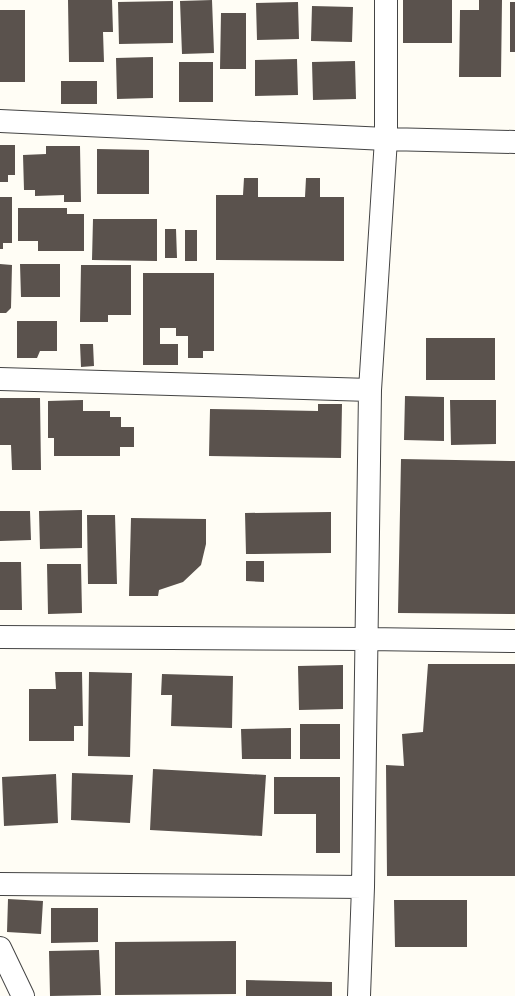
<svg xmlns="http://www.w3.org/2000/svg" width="515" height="996" viewBox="0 0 515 996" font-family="'Source Serif 4',serif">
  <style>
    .building { fill: #5a524d }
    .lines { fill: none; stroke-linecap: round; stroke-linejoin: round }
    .minor-casing { stroke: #444; stroke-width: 24 }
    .minor { stroke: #fff; stroke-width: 22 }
  </style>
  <rect width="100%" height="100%" fill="#fffdf5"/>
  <path class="building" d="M68,0H112L113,32H103L104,62H69Z
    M212,0L214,53L182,54L180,1Z
    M403,0H452V43H403Z
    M479,0H502L501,77H459L460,10H479Z
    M173,1V43L119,44L118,2Z
    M298,2L299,39L257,40L256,3Z
    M510,2H515V52H510Z
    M312,6L353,7L352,42L311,41Z
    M0,10H25V82H0Z
    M221,13H246V69H220Z
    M153,57V98L117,99L116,58Z
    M297,59L298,95L255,96V60Z
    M355,61L356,99L313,100L312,62Z
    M179,62H213V102H179Z
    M61,81H97V104H61Z
    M0,145H15V175H8V182H0Z
    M46,146H80L81,202H64V195L35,196V190H24L23,155L46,154Z
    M97,149L149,150V194H97Z
    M244,178H258V197H305L306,178H320V197H344V261L216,260V195H243Z
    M0,197H12V243H3V249H0Z
    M18,208H67V214H84V251H38V241H18Z
    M93,219H157V261L92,260Z
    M165,229H176L177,258H165Z
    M185,230H197V261H185Z
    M0,264L12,265L11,308L6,313H0Z
    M20,264H60V297H21Z
    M81,265H131V315H108V322H80Z
    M143,273H214V351H203V358H188V336H176V328H160V344H178V365H143Z
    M17,321H57V351H40L37,358H17Z
    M426,338H495V380H426Z
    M80,344H93L94,366L81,367Z
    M405,396L444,397V441L404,440Z
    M0,398H40L41,470H12L11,445H0Z
    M83,400V411H110V417H121V427H134V447H120V456H54V438H48V401Z
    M450,400H496V444L451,445Z
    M318,404H342L341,458L209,456L210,409L318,411Z
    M401,459L515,461V614L398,613Z
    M82,510V548L40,549L39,511Z
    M0,511H30L31,540L0,541Z
    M331,512V553L246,554L245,513Z
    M87,515H115L117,584H88Z
    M131,518L206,519V544L201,565L183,582L159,590L158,596H129Z
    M246,561H264V582L246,581Z
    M0,562H21L22,610H0Z
    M47,564H81L82,613L48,614Z
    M428,664H515V876H387L386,765L404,766L402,734L423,732Z
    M343,665V709L299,710L298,666Z
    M55,672H82L83,726H74V741H29V689H56Z
    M89,672L132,673L130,757L88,756Z
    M162,674L233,676L232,728L171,726L172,695H161Z
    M300,724H340V759H300Z
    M291,728V759H242L241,729Z
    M153,769L266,775L262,836L150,830Z
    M72,773L133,775L130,823L71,820Z
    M56,774L58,823L4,826L2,777Z
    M274,777H340V853H316V814H274Z
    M8,899L43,901L41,934L7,932Z
    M394,900H467V947H395Z
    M51,908H98V942L51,943Z
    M236,941V994L115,995V942Z
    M99,950L101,995L50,996L49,951Z
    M246,980L332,982V996H246Z"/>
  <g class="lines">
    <defs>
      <path id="minor" d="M0,121L386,139L515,142
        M0,379L370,390
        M0,637L367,639L515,641
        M0,884L363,887
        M0,948L23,996
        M359,996L363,887L370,390L386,139V0"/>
    </defs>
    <use href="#minor" class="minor-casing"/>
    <use href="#minor" class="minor"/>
  </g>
</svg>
